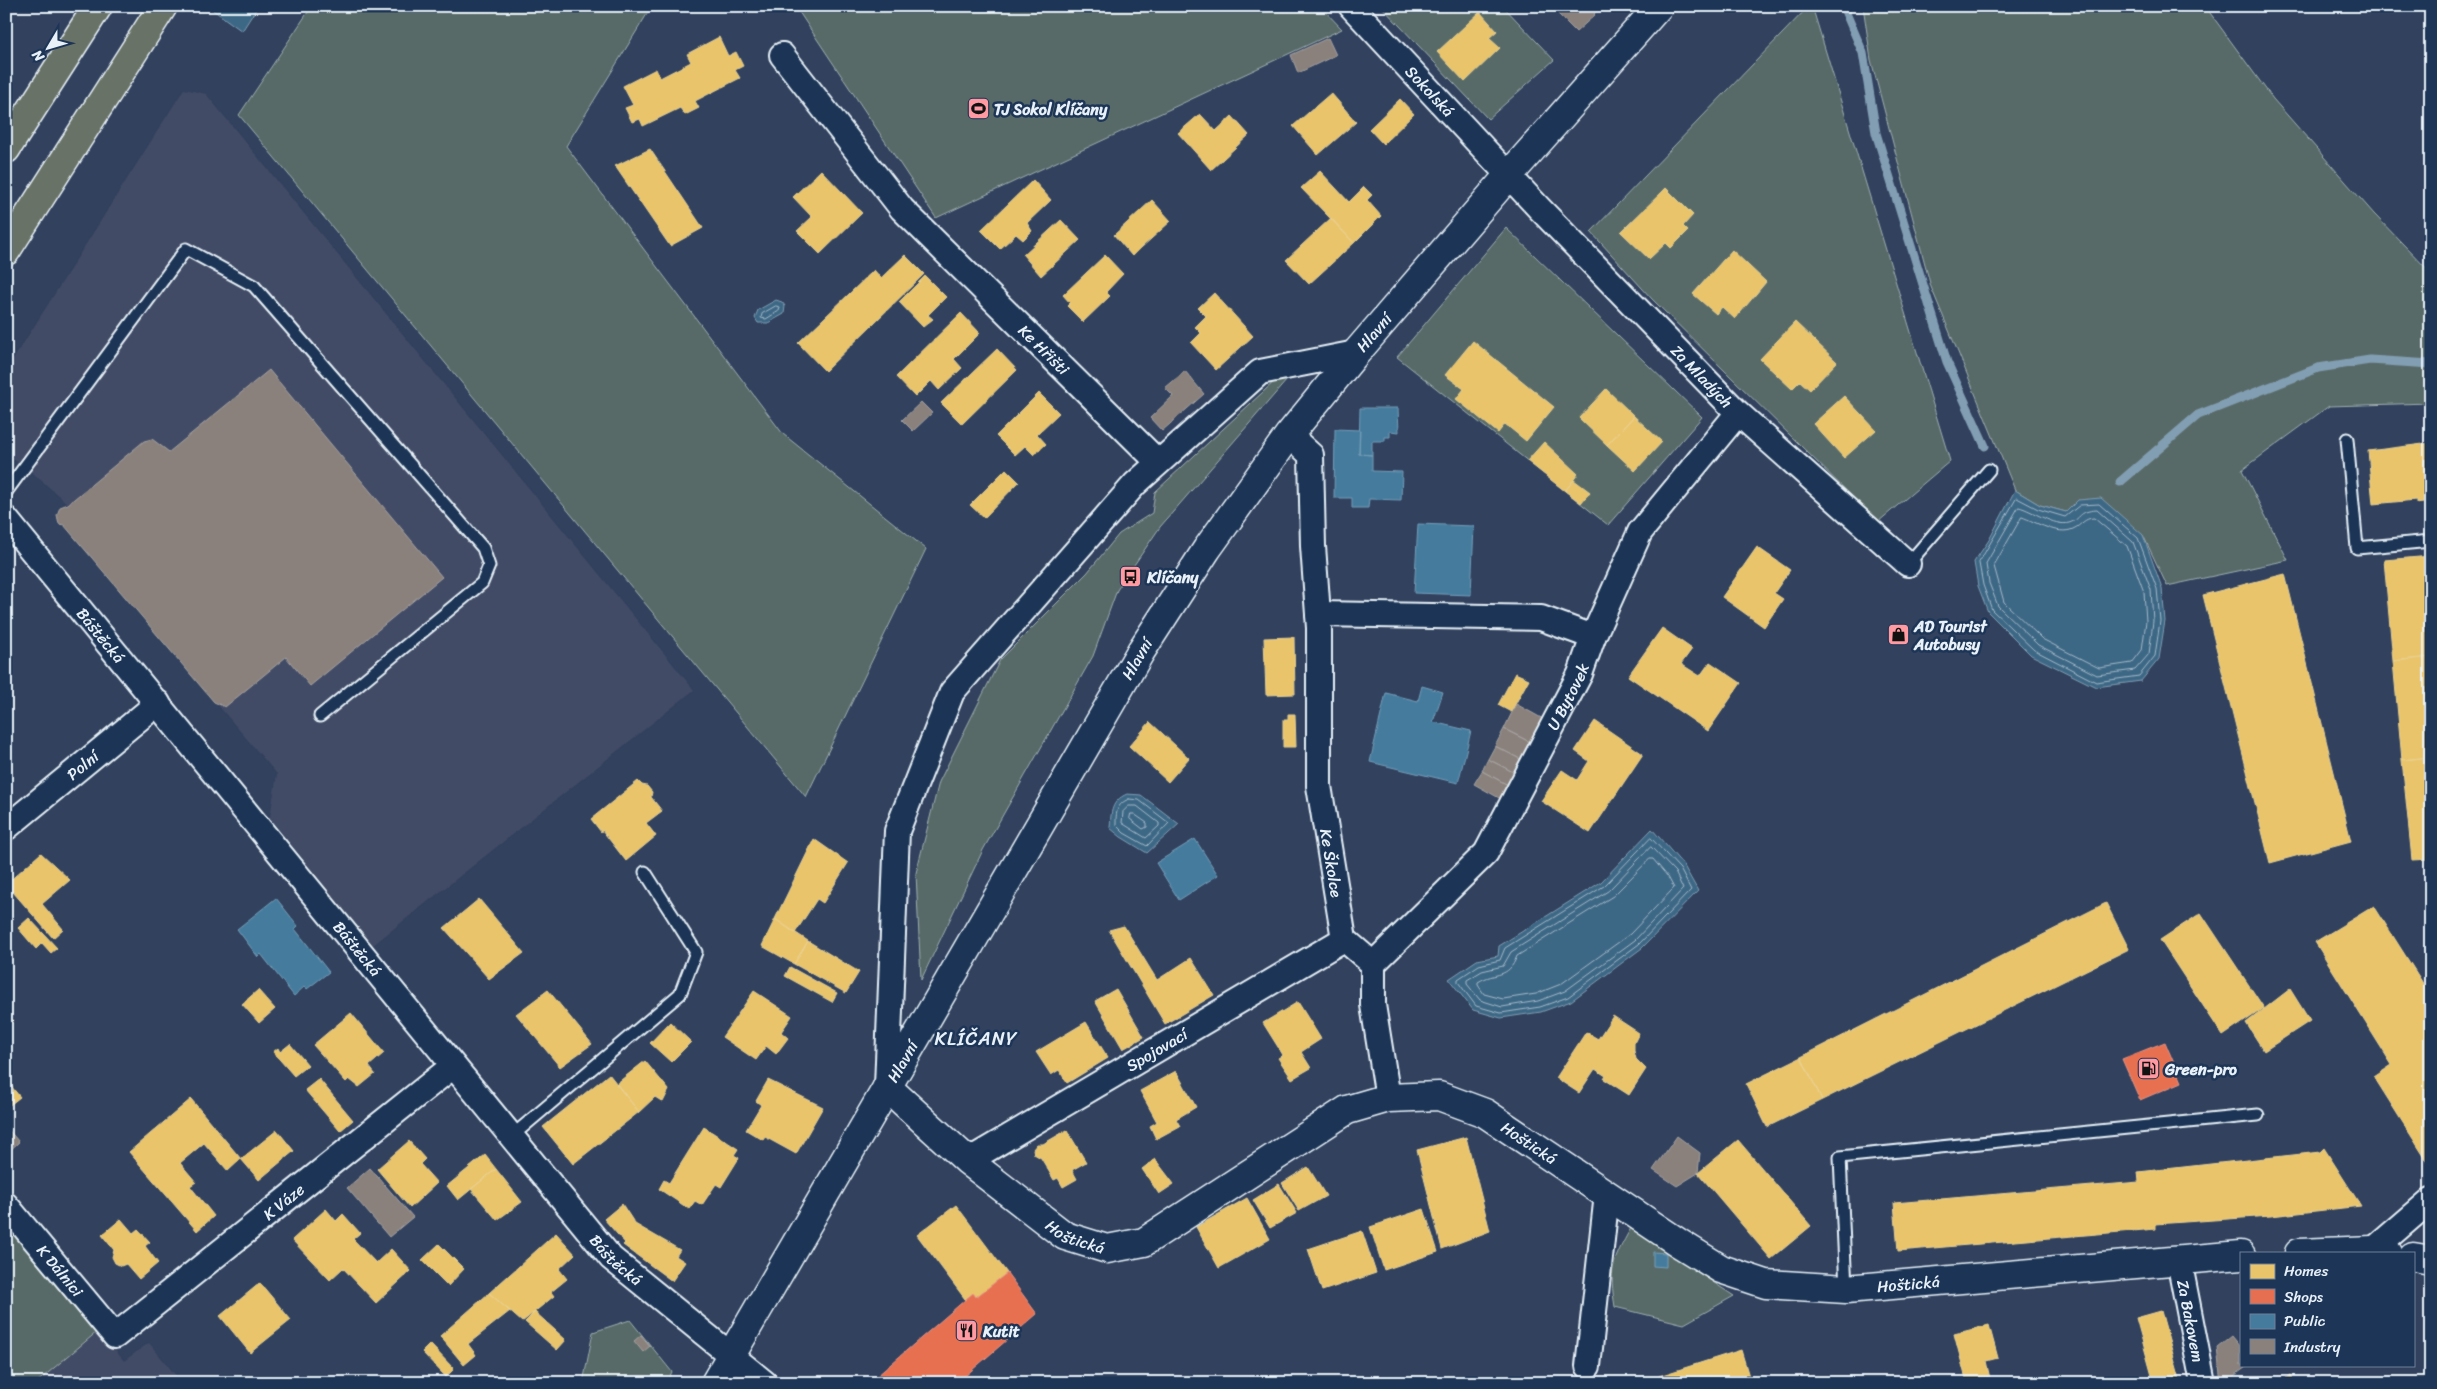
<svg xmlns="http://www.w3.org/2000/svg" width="2437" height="1389" viewBox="0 0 2437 1389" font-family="Sriracha,sans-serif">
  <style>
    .built { fill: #424c66 }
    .green { fill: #586b67; stroke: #a0aeb0 }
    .water { fill: #3e6785; stroke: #829eb3 }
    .homes { fill: #e9c46a; stroke: #e9d295 }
    .shops { fill: #e76f51; stroke: #e79683 }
    .public { fill: #457b9d; stroke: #769eb8 }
    .industry { fill: #8a817c; stroke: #a6a3a1 }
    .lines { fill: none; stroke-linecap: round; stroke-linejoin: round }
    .shore { stroke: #a4baca; stroke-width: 1 }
    .stream { stroke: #829eb3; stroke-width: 9 }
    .service-casing { stroke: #e8f1f8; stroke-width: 15 }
    .minor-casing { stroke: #e8f1f8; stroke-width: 28 }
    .tertiary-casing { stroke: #e8f1f8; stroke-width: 31 }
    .secondary-casing { stroke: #e8f1f8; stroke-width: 31 }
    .motorway-casing { stroke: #e8f1f8; stroke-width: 31 }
    .service { stroke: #1d3557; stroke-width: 11 }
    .minor { stroke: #1d3557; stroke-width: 24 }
    .tertiary { stroke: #1d3557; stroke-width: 28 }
    .secondary { stroke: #1d3557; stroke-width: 28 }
    .motorway { stroke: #687266; stroke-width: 28 }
    .labels { text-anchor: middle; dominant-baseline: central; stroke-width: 5; stroke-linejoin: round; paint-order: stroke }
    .street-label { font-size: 16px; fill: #e8f1f8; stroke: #1d3557 }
    .poi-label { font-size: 16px; font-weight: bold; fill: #e8f1f8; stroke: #1d3557; text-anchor: start }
    .quarter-label { font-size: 19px; letter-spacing: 1px; fill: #e8f1f8; stroke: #1d3557 }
  </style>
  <rect width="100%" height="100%" fill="#31415e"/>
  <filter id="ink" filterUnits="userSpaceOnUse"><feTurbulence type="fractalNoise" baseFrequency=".02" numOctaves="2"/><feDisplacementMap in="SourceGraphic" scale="10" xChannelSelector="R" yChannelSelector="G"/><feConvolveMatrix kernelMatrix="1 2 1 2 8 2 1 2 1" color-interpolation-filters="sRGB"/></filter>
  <g filter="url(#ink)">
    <path class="built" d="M184,89L206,94L694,690L373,945L270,818L277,774L64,525L59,524L57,515L60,507L68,504L33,473L6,454V371Z
      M6,1222L124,1361L149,1343L182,1383H6Z"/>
    <path class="green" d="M312,6H652L566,146L783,434L926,549L806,797L239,115Z
      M795,6H1310L1315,11L1322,8L1342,29L936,218Z
      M1381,6H1503L1554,60L1488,119Z
      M1809,6H1812L1950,461L1878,522L1652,299L1591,232Z
      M1863,6H2205L2273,99L2374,214L2431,273V403L2329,406L2242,470L2288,560L2167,586L2143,535L2078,500L2066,512L2040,505L2015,490L1931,287L1871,60Z
      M1506,228L1702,417L1608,525L1397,357Z
      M1277,379L1287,380L1160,527L1117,590L1093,656L983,850L921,980L916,873L939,782L1000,660L1087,573L1119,534L1152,513L1155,492Z
      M6,1222L98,1331L36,1383H6Z
      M1631,1228L1734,1296L1684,1324L1615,1307C1609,1269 1612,1262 1631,1228Z
      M630,1320L672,1372L666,1383H583L593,1332Z"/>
    <path class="water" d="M215,6H258L242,31L213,10Z
      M776,300L782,302L785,306L784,314L768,323H758L755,318L758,310Z
      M2015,490L2040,505L2066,512L2078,500L2101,498L2143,535L2162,588L2165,621L2159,659L2141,681L2096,687L2031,655L1988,612L1978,586L1974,562L1989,540Z
      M1127,794L1141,795L1179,824L1147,853L1121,837L1110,828C1111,812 1111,801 1127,794Z
      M1652,829L1684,866L1698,891L1642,948L1571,1001L1541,1012L1501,1018L1473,1010L1449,979L1477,960L1498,956L1499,946L1601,882Z"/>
    <path class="homes" d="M1480,12L1497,31L1489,38L1500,48L1465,82L1437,52Z
      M719,37L728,56L736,52L743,66L735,70L740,78L695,101L699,108L685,115L680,108L643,126L640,119L632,122L625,108L633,105L623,86L656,69L660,78L691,62L687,54Z
      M1331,93L1356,122L1318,155L1293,126Z
      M1400,99L1414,114L1383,144L1369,129Z
      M1200,114L1216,131L1232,116L1249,135L1211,170L1178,133Z
      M650,149L703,228L670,246L615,166Z
      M821,170L862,213L820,254L797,231L812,217L793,197Z
      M1320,171L1349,202L1364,187L1372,195L1367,200L1381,216L1354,243L1301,188Z
      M1033,180L1051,200L1027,223L1032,231L1023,240L1016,234L1000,249L981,230Z
      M1666,188L1693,215L1683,226L1688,231L1671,248L1666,243L1649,259L1621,232Z
      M1152,200L1171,221L1132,256L1114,235Z
      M1331,218L1354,243L1309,284L1286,260Z
      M1061,220L1080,240L1041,276L1023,255Z
      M1732,250L1766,282L1735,319L1722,307L1716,314L1693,294Z
      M905,255L924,274L825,371L798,343L874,270L881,278Z
      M1105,255L1123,274L1106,292L1110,296L1083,322L1067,306L1070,303L1063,295Z
      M925,276L946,297L928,315L933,319L923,327L899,302Z
      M1214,293L1253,336L1216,370L1191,343L1201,333L1195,327L1206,316L1198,308Z
      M961,313L980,333L954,359L962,368L939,390L931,381L915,397L896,377Z
      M1795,322L1837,362L1810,390L1800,381L1792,389L1760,359Z
      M1473,341L1554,407L1526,441L1505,424L1498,433L1456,399L1464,389L1445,375Z
      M997,349L1017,370L962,424L941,403Z
      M1606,389L1634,416L1607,445L1579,418Z
      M1039,393L1059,413L1037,434L1046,444L1034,455L1025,446L1015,455L996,436Z
      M1844,396L1876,430L1844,458L1813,424Z
      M1634,416L1662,442L1635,471L1607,445Z
      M1544,442L1578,474L1565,491L1527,461Z
      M2431,443V501L2416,503V500L2373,504L2368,451Z
      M1006,469L1019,482L984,518L970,505Z
      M1574,480L1590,492L1581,503L1565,491Z
      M1757,547L1790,570L1774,593L1783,599L1764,627L1722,597Z
      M2431,556V657L2393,661L2384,560Z
      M2285,574L2351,841L2270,863L2203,595Z
      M1662,628L1692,649L1681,664L1700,676L1710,662L1741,683L1708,731L1628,676Z
      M1294,637L1295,694L1266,695L1264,638Z
      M2431,657V757L2402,760L2393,661Z
      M1515,673L1529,679L1511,712L1498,705Z
      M1288,714H1295L1296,747H1283V720H1288Z
      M1595,721L1643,754L1590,833L1541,801L1562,770L1577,780L1589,761L1575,751Z
      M1150,722L1189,758L1168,782L1129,746Z
      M2431,757V859L2412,860L2402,760Z
      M638,781L642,785L647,786L652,792L651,797L662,811L646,823L656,836L626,861L602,830L601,832L591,819Z
      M814,839L848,863L823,903L817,899L795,933L775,919Z
      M41,853L70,880L42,904L63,929L53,938L6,884Z
      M479,899L524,953L489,979L444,928Z
      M2106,903L2129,949L1822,1100L1801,1057Z
      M2374,906L2431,996V1163L2429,1164L2374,1077L2392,1065L2315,942Z
      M2201,913L2264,1008L2223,1036L2160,940Z
      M29,918L57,948L51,953L42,943L36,949L18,928Z
      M775,919L808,941L794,964L762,946Z
      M1124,926L1157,980L1191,958L1214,995L1165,1024L1109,930Z
      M808,941L859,972L846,993L794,964Z
      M790,967L837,993L832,1002L785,976Z
      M1116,989L1144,1037L1123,1049L1095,1001Z
      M2290,989L2310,1021L2264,1051L2246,1023Z
      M258,990L275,1009L259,1023L242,1004Z
      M548,990L592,1044L560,1067L516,1014Z
      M754,991L792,1016L781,1032L788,1038L776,1054L766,1046L756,1060L722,1037Z
      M1298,1002L1321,1039L1301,1052L1311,1068L1292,1079L1278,1058L1283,1055L1263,1023Z
      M6,1013L13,1021L6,1026Z
      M351,1013L384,1053L369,1066L375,1074L359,1087L349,1079L346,1082L313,1045Z
      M1613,1016L1639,1033L1634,1043V1051L1636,1059L1646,1069L1629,1095L1604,1079L1606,1076L1595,1069L1579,1093L1556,1078L1586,1032L1598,1039Z
      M670,1022L691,1042L671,1062L650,1043Z
      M1086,1022L1108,1058L1067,1083L1059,1070L1051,1075L1036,1052Z
      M290,1044L308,1065L294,1076L273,1052L278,1048L280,1052Z
      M1801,1057L1822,1100L1767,1127L1746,1084Z
      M645,1061L669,1090L663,1102L655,1097L639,1112L616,1084Z
      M1176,1071L1196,1107L1176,1119L1180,1126L1156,1139L1150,1126L1157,1122L1140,1091Z
      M609,1074L639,1112L573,1164L543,1127Z
      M319,1079L353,1120L340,1131L305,1090Z
      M6,1080L20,1097L6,1108Z
      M768,1080L823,1107L796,1154L765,1137L763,1140L746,1130L761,1105L756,1101Z
      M191,1099L241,1159L228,1171L204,1143L180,1163L196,1182L190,1186L214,1216L197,1231L129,1152Z
      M704,1127L738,1149L734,1155L739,1158L721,1187L716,1184L702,1205L695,1201L689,1209L659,1189L664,1180L669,1183Z
      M277,1130L294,1151L259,1180L241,1159Z
      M1067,1130L1086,1162L1072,1170L1077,1179L1063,1187L1058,1178L1054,1180L1041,1158L1034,1154L1033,1149L1037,1144H1043Z
      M1466,1137L1490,1231L1442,1249L1417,1150Z
      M1738,1140L1811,1226L1771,1259L1698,1173Z
      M409,1141L425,1159L420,1164L437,1183L410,1208L377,1169Z
      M2324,1148L2361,1206L2271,1216L2156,1224V1229L1898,1251L1894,1203L2139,1182L2138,1172L2320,1152Z
      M485,1155L496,1169L458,1200L447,1186Z
      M1155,1159L1174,1184L1159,1194L1142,1169Z
      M1308,1167L1326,1196L1299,1211L1282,1183Z
      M496,1169L522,1202L497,1220L471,1189Z
      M1279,1184L1297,1213L1270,1228L1253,1200Z
      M1247,1198L1270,1239L1219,1268L1196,1227Z
      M622,1204L635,1224L680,1250L676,1256L685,1262L672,1281L623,1245L625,1243L604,1219Z
      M956,1205L1007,1273L976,1297L973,1293L965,1299L917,1235Z
      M326,1209L336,1221L343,1214L360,1233L353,1239L376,1263L391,1249L411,1271L376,1303L343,1268L330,1280L292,1240Z
      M1424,1209L1438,1252L1384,1270L1370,1227Z
      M121,1219L133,1233L138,1229L150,1242L145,1246L158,1263L139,1279L126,1264L121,1266L115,1263L112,1257L114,1250L102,1235Z
      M1362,1231L1376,1273L1322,1291L1308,1249Z
      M556,1233L575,1254L559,1269L567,1279L551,1292L554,1296L522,1322L489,1293Z
      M439,1244L464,1269L448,1286L422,1260Z
      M260,1283L291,1320L250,1353L220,1316Z
      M489,1293L510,1311L468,1344L476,1355L464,1365L440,1336Z
      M2161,1311L2181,1383H2154L2136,1318Z
      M535,1312L566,1340L557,1350L525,1322Z
      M1989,1325L1998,1358L1986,1361L1991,1383H1967L1954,1334Z
      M430,1344L454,1369L446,1377L422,1352Z
      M1741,1350L1751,1383H1661L1659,1376Z
      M2290,1375L2295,1383H2280Z"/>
    <path class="shops" d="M2165,1042L2182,1082L2140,1100L2122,1059Z
      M1007,1273L1037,1314L957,1383H869L973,1293L976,1297Z"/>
    <path class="public" d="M1360,408H1398L1399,432L1390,431V437H1385V441H1372V455L1359,454Z
      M1335,429L1360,430L1359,454L1372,455V471L1402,472L1401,500L1369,499L1368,508H1352V498H1334Z
      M1418,524L1474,526L1471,595L1414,593Z
      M1422,686L1443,692L1433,722L1471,731L1458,783L1370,762L1386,693L1418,701Z
      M1195,839L1218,875L1179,900L1156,863Z
      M276,898L298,926L295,929L329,972L307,989L305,986L294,996L261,954L258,957L237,929Z
      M1653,1252L1666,1253V1267L1653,1266Z"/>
    <path class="industry" d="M1550,6H1602L1594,14L1595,15L1576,32Z
      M1328,38L1336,55L1298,73L1291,55Z
      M269,370L442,577L310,686L286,657L225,707L214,702L64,525L59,524L57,515L60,507L68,504L144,441L152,439L169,452Z
      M1185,371L1204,394L1162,431L1150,418L1173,396L1165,388Z
      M921,402L932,413L913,431L902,420Z
      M1516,704L1545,720L1532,743L1504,729Z
      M1504,729L1532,743L1522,760L1495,746Z
      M1495,746L1522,760L1515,773L1488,759Z
      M1488,759L1515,773L1508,785L1482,771Z
      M1482,771L1508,785L1501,799L1474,784Z
      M6,1127L19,1142L6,1154Z
      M1677,1136L1700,1153L1698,1173L1677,1186L1653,1170Z
      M370,1168L413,1217L389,1237L347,1188Z
      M641,1335L650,1346L643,1352L634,1341Z
      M2232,1336L2241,1347V1365H2249L2224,1383H2221L2217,1348Z"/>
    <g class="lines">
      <path class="shore" d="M776,306L780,307L779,311L766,319L761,318L762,314Z
        M2017,498L2038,509L2065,517L2080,505L2099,504L2138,538L2157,589L2160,621L2155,656L2139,676L2096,682L2034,650L1992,610L1983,585L1979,563Z
        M2019,507C2032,510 2054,527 2069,523C2082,519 2077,511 2097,510L2133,542L2151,590L2153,621L2149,654L2135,670L2097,675L2038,645L1998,606L1989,583L1986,564Z
        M2022,517C2036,522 2058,536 2073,529C2082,525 2084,518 2094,518L2127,546L2144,592L2146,621L2142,650L2132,663L2099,668L2042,639L2004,602L1994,566Z
        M1129,799L1139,800L1169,823L1147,846L1124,833L1116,825C1116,813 1116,804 1129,799Z
        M1129,806H1137L1159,823V826L1146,838L1122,823L1123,812Z
        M1131,814H1134L1147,823V827L1143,829L1130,819Z
        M1651,838L1680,869L1691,890L1639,944L1568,997L1540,1007L1501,1013L1476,1006L1458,982V979L1479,965L1500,960L1505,948L1604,886Z
        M1651,847L1675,872L1683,889L1635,940L1565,991L1538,1001L1502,1007L1480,1000L1467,984V980L1482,971L1503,966L1511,952L1608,891Z
        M1650,859H1653L1668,877L1674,888L1630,934L1561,984L1536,994L1503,999L1484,994L1478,985V982C1496,971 1508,980 1517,956L1613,896Z"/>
      <path class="stream" d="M1843,6L1863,53L1876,133L1947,362L1985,446
        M2120,482L2198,415L2318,368L2370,360L2431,364"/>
      <defs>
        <path id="service" d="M2347,439L2357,548L2431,541
          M6,492L186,249L254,286L483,548L489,566L482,583L320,716
          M1908,564L1989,470
          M512,1136L680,994L696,952L645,872
          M1846,1289L1840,1157L2258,1115"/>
        <g id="minor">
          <path id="s1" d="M1351,6L1539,208L1738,413L1908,564"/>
          <path id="s2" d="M782,55L902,209L1158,462"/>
          <path id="s3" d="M1289,435L1311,455L1313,546L1319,628V786L1344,939L1373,964V1005L1388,1098"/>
          <path id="s4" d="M6,519L611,1258L765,1383"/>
          <path d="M1318,614L1541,618L1593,637"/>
          <path id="s5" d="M6,828L158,703"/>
          <path id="s6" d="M1373,964L1486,853L1580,674L1593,637L1640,532L1738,413"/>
          <path d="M887,1087L897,831L952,692L1135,484L1260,372L1356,353"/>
          <path id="s7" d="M968,1161L1344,939"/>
          <path id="s8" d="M6,1205L115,1336L453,1066"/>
          <path d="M2373,1250L2431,1200"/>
          <path id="s9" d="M2179,1260L2203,1383"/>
          <path d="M1588,1366L1607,1194"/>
        </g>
        <g id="tertiary">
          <path id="s10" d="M887,1087L968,1161L1065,1236L1107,1249L1144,1242L1347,1110L1388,1098L1439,1096L1485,1113L1679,1243L1721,1269L1766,1284L1846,1289L2241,1255"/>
          <path d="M2299,1253L2373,1250L2388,1253"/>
          <path d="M2413,1257L2431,1260"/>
        </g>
        <g id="secondary">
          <path id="s11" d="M715,1383L1141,651L1207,549L1289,435L1356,353L1509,175L1659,6"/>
        </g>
        <path id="motorway" d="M6,149L98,6
          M6,251L163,6"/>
      </defs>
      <use href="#service" class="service-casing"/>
      <use href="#minor" class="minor-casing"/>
      <use href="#tertiary" class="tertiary-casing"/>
      <use href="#secondary" class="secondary-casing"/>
      <use href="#motorway" class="motorway-casing"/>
      <use href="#service" class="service"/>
      <use href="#minor" class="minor"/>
      <use href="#tertiary" class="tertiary"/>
      <use href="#secondary" class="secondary"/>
      <use href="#motorway" class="motorway"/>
    </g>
  </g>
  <defs>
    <symbol id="stadium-square" viewBox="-11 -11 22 22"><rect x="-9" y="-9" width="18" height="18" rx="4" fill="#ff9aa2" stroke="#1d3557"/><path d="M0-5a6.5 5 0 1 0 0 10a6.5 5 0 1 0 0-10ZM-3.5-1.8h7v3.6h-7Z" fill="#111"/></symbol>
    <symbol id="bus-square" viewBox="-11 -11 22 22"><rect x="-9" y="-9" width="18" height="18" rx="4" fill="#ff9aa2" stroke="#1d3557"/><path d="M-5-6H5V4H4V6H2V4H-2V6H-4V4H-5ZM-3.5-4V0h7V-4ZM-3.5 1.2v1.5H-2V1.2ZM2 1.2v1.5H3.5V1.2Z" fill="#111"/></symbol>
    <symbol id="shop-square" viewBox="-11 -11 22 22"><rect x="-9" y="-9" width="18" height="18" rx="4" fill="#ff9aa2" stroke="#1d3557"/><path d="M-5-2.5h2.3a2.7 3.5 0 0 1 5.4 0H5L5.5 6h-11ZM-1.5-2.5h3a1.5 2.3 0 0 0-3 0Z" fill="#111"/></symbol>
    <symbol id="fuel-square" viewBox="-11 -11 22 22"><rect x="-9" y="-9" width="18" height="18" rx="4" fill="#ff9aa2" stroke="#1d3557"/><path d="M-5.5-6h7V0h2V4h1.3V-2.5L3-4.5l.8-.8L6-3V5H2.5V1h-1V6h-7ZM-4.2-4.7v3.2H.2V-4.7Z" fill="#111"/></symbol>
    <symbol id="restaurant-square" viewBox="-11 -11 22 22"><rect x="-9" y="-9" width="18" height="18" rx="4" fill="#ff9aa2" stroke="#1d3557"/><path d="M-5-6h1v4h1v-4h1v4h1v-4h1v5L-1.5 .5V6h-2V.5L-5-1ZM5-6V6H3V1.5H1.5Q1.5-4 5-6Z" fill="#111"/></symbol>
  </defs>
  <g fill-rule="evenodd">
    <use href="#stadium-square" x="966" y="96" width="25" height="25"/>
    <use href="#bus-square" x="1118" y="564" width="25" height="25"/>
    <use href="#shop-square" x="1886" y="622" width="25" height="25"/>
    <use href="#fuel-square" x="2136" y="1056" width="25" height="25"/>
    <use href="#restaurant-square" x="954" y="1318" width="25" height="25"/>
  </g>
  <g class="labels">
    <g class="street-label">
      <text stroke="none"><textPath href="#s1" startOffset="116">Sokolská</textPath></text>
      <text stroke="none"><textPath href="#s11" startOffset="1242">Hlavní</textPath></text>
      <text stroke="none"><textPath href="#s2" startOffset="395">Ke Hřišti</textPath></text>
      <text stroke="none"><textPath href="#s1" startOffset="510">Za Mladých</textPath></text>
      <text stroke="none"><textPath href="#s4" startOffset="150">Báštěcká</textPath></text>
      <text stroke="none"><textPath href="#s11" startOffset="838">Hlavní</textPath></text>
      <text stroke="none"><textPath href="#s6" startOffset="335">U Bytovek</textPath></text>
      <text stroke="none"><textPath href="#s5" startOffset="99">Polní</textPath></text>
      <text stroke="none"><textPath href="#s3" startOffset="439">Ke Školce</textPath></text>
      <text stroke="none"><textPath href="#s4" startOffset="555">Báštěcká</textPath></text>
      <text stroke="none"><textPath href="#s7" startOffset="219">Spojovací</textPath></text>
      <text stroke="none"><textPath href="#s11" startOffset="372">Hlavní</textPath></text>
      <text stroke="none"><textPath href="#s10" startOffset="752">Hoštická</textPath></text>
      <text stroke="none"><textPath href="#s8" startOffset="386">K Váze</textPath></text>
      <text stroke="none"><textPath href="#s10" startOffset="242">Hoštická</textPath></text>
      <text stroke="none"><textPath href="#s4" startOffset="960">Báštěcká</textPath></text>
      <text stroke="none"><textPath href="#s8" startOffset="85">K Dálnici</textPath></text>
      <text stroke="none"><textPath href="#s10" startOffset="1172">Hoštická</textPath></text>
      <text stroke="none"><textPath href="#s9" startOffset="62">Za Bakovem</textPath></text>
    </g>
    <g class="poi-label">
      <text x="994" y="109">TJ Sokol Klíčany</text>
      <text x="1147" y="577">Klíčany</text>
      <text x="1914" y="626">AD Tourist<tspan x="1914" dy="18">Autobusy</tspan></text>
      <text x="2165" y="1069">Green-pro</text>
      <text x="983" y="1331">Kutit</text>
    </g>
    <g class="quarter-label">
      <text x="976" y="1038">KLÍČANY</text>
    </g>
  </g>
  <rect width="2437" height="1389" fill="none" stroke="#1d3557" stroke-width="25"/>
  <rect x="12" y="12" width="2412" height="1364" fill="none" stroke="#e8f1f8" stroke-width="2" filter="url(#ink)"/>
  <rect x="2240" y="1252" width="175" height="115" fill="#1d3557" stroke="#6e8097"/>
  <rect x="2250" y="1264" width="25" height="15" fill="#e9c46a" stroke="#6e8097"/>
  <text x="2284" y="1276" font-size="15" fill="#e8f1f8">Homes</text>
  <rect x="2250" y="1289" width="25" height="15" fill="#e76f51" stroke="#6e8097"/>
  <text x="2284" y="1302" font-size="15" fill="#e8f1f8">Shops</text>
  <rect x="2250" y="1314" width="25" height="15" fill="#457b9d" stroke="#6e8097"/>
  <text x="2284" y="1326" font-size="15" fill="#e8f1f8">Public</text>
  <rect x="2250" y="1339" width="25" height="15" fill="#8a817c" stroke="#6e8097"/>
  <text x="2284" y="1352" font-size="15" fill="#e8f1f8">Industry</text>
  <g transform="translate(48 48) rotate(232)" stroke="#1d3557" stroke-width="4" paint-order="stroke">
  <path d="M0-4L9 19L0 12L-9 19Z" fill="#e8f1f8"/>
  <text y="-8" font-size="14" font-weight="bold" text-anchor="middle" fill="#e8f1f8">N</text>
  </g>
</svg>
